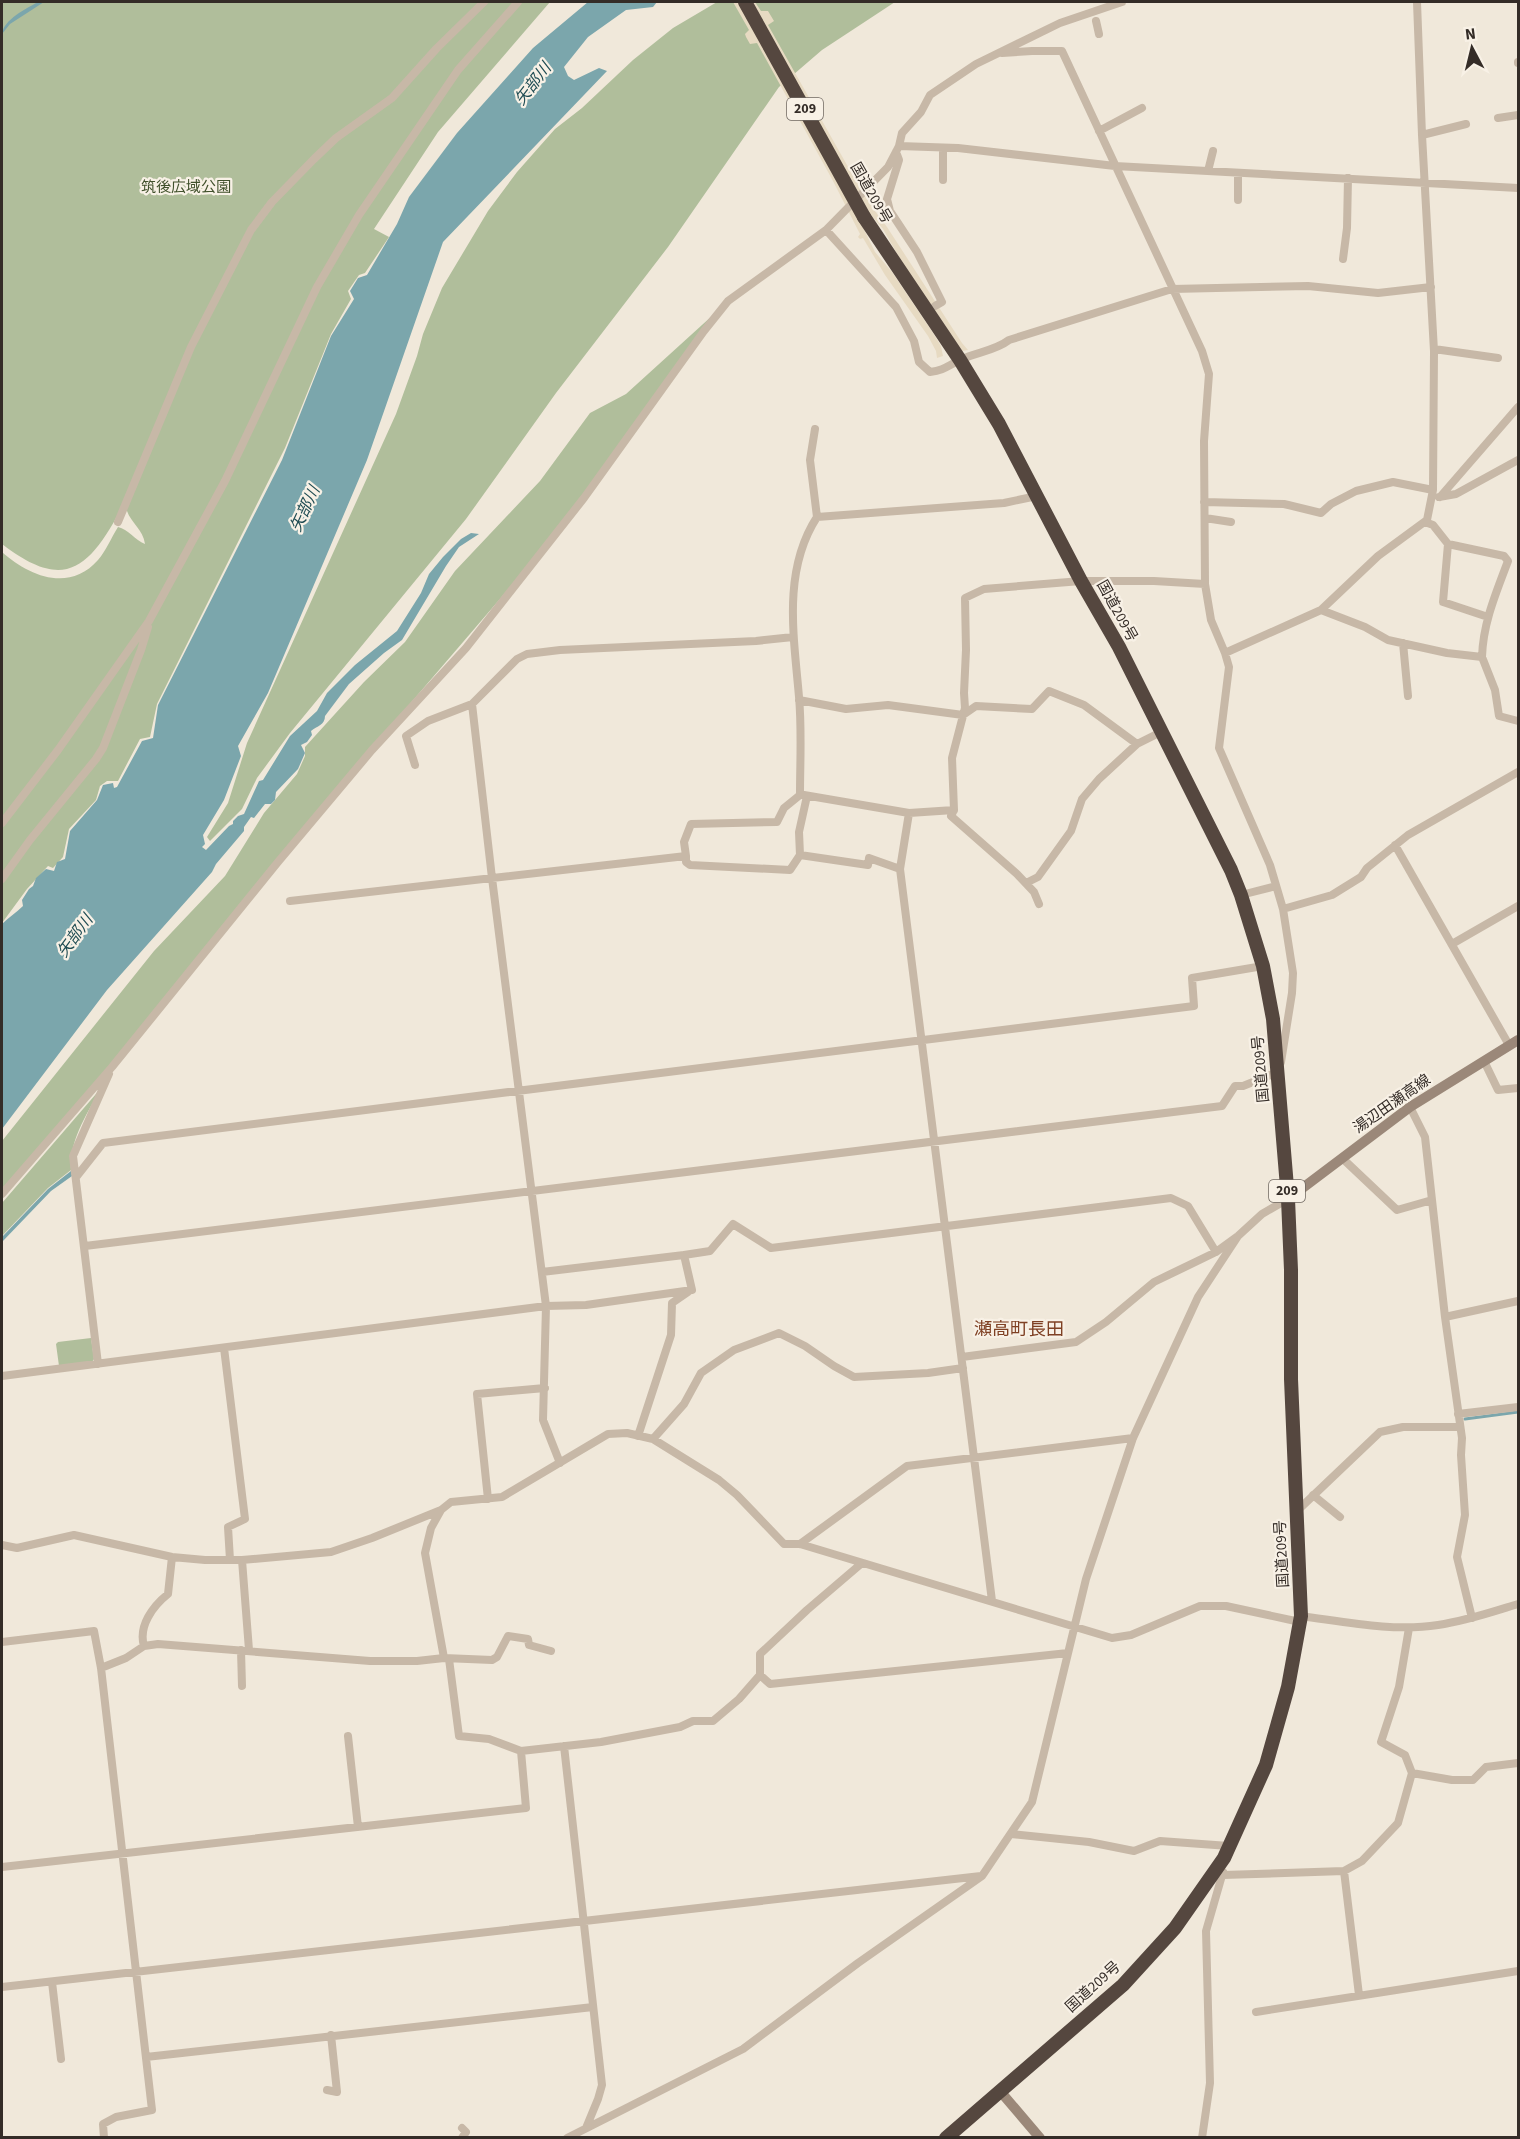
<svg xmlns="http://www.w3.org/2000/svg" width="1520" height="2139" viewBox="0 0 1520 2139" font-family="'Source Sans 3','Noto Sans JP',sans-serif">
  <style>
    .green { fill: #b0be9b }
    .plaza { fill: #e7dac2 }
    .water { fill: #7ba6ac }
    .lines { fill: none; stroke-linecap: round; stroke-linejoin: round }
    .stream { stroke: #7ba6ac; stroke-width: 3 }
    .street { stroke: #c7b8a7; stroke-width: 8 }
    .secondary { stroke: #9b8879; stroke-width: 10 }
    .highway { stroke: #55473f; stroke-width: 14 }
    .highway-bridge { stroke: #55473f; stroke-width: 14 }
    .labels { text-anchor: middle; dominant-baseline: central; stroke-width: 4.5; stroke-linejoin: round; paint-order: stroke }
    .shield { fill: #f8f1e6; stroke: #6f6760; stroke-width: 1.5 }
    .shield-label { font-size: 14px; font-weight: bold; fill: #342c27 }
    .park-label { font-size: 15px; fill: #41512c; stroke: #f8f1e6 }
    .street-label { font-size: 15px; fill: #342c27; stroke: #f8f1e6 }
    .water-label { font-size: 16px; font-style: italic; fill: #1f4c53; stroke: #f8f1e6 }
    .quarter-label { font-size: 18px; fill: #7f4124; stroke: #f8f1e6 }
  </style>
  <rect width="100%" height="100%" fill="#f0e8da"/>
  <path class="green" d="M2,2H550L438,132L374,229L389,237L365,273L359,275L348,291L351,299L331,334L285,448L157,704L150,737L140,739L118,781H107L100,786L96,800L69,829L63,857L53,868L48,866L27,889L2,923V552C29,576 69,593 98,560C106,551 111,538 118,527C128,529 135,540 145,544C143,529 131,523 127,511L121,509C88,571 63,591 2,544Z
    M717,2H895L822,50L779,87L668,247L556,393L466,519L290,733L257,778L242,809L210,841L207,837L228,803L247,743L396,414L417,356L423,334L442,288L488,211L517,172L555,129L582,108L633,60L673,28Z
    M713,315L578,503L524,571L391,726L138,1032L2,1192V1141L154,951L225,876L264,813L297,774L305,756V747L364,682L405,642L455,571L540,481L590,413L626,394Z
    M102,1087C88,1112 69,1140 71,1170L48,1188L2,1236V1203Z
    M91,1338L94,1359L92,1362L59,1366L56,1344L58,1342Z"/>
  <path class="plaza" d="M733,2H739L857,215L875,252L892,272L933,333L941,346L943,356L937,358L936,351L928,336L885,275L863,238L860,239L858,237L860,234L833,181L757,43L750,44L746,37L745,34L749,30Z
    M751,2H755L761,11H768L774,21L768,25L847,165L875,211L887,227L962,343L968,350L962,351L903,264L883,229L869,213Z"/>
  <path class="water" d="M38,2H44L10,24L2,34C4,19 26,9 38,2Z
    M588,2H657L653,7L626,10L588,37L564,67L568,76L574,80L599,68L607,71L443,242L367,460L268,693L238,746L241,756L224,800L203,835L205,844L202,847L206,850L229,826L233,824V821L238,816L244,814L259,781L263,780L290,736L317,711L327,693L355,665L397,631L421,593L429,574L443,557L461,539L471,533L479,534L459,547L446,566L402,640L384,653L349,684L325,716C325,725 317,726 311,731L312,735L307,742L301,745L305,753L298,769L276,792L275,800L271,804H265L254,818L251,817L244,827V831L216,864L212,872L107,990L2,1129V924C9,917 16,913 23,906L22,900L29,889L33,886L36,878L46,869L54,871L57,862L65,859L70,831L97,800L103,785L113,783L114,788L117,787L142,741L153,738L158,705L282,460L331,336L354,299L350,291L358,278L367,275L397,224L409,197L457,133L533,48Z
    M71,1171L72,1176L51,1191L2,1242V1237L48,1189Z"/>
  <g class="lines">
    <path class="stream" d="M1465,1419L1518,1412"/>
    <path class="street" d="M1096,21L1099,34
      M1002,53L1032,51H1062L1202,351L1209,374L1204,441L1205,584L1211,620L1225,653L1229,667L1219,748L1270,865L1283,909L1293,973L1292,993L1281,1062
      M1518,62V63
      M1498,118L1518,115
      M1099,131L1142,108
      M1422,135L1466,124
      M899,146L958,148L1115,166L1518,188
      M896,152L899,160L887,199L890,211L917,252L942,302L935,306
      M1208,171L1213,151
      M1238,173V200
      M943,180V148
      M826,230L896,307L914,341L919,362L930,372C945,370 947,366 960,360C976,352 995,351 1009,340L1172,289L1308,286L1378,293L1431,287
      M1343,259L1347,228L1348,178
      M1434,349L1498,358
      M815,429L810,460L817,517
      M1439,497L1456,494L1518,460
      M1440,497L1518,407
      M1204,502L1284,504L1321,513L1331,504L1356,491L1393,482L1433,490
      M1205,518L1231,522
      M118,522L191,347L251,230L272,202L314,159L336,138L392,98L437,48L484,2
      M1425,522L1433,525L1448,544L1443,602L1488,617
      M1448,544L1504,556L1508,561C1496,593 1483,623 1482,657
      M1321,610L1365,627L1388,640L1447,653L1482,657L1495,690L1499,716L1518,721
      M1403,643L1408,696
      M1225,653L1321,610L1378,556L1427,520L1433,490L1434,351L1422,135L1417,2
      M799,700L846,709L888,705L963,715L976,706L1032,709L1049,691L1084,705L1137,744L1161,732
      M415,765L406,736L428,721L472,704
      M804,795L909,813L954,810
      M909,813L900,869L992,1601
      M2,823L58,750L149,621L225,481L317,287L359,215L458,70L518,2
      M1395,845L1509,1045
      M800,855L868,865L869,858L900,869
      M686,856L684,842L691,824L777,822L784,808L800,795C800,762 802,729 799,697C794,637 782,571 817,517L1004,503L1037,496
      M2,879L30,840L96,759L103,748L141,650L148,627
      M1026,883L1038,877L1071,831L1082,799L1099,779L1137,744
      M1241,895L1276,886
      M290,901L686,856V862L690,865L790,870L800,855L799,832L807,796
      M1039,904L1034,892L1017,874L951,816L954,810L952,758L965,708L964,693L966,650L965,598L984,589L1081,581H1154L1205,584
      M1283,909L1332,895L1361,877L1367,868L1408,835L1518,772
      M1452,944L1518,906
      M1484,1061L1498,1090L1518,1088
      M1410,1107L1425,1137L1445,1317L1462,1438L1461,1455L1465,1515L1457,1557L1472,1618
      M1342,1158L1397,1210L1432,1200
      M77,1176L103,1143L1194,1006L1192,978L1263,966
      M2,1194L112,1067L278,862L372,750L466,648L584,498L704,331L728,301L826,230L888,167L899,146L902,133L921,112L930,95L976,64L1060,23L1122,2
      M85,1246L1222,1106L1235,1086H1243L1278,1072
      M542,1272L684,1255
      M1445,1317L1518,1301
      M224,1348L245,1519L228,1527L230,1560
      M962,1357L1076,1342L1106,1322L1154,1282L1216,1252L1238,1236L1262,1214L1288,1199
      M98,1364L73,1156L109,1074
      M2,1376L546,1306L586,1305L692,1290L684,1255L710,1251L733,1224L771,1248L1171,1198L1188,1206L1216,1252
      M1458,1414L1518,1407
      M638,1436L671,1335L672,1303L688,1292
      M653,1439L684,1404L701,1373L734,1350L779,1333L805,1346L834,1366L854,1377L928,1373L963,1368
      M560,1463L543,1420L546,1306L492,878L472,704L517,659L527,654L560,650L756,641L793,637
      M1313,1495L1340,1517
      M488,1499L477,1394L545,1388
      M441,1510L431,1528L425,1553L444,1658
      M1297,1511L1380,1432L1403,1427H1459
      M800,1544L907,1466L1133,1438
      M2,1545L17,1548L74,1535L172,1557L205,1560H242L331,1552L372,1538L441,1510L451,1502L502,1497L608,1434L627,1433L653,1439L719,1480L737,1495L784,1544H800L1112,1638L1131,1635L1200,1606H1226L1300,1622
      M242,1560L249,1650
      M1301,1616C1346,1622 1393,1632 1438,1625C1466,1621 1492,1612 1518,1604
      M2,1642L94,1631L101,1668L152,2110L116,2117L103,2124L104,2138
      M144,1646C138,1626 153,1606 168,1594L172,1557
      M241,1650L242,1686
      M449,1659L459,1736L489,1739L521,1751L601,1742L680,1727L693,1721H713L739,1699L760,1675V1654L807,1610L862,1563
      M101,1668L126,1658L144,1646L158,1644L370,1661H417L444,1658L492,1660L497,1657L508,1636L528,1639L529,1645L551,1651
      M760,1675L770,1684L1068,1653
      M348,1736L358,1827
      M564,1746L602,2085L598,2099L586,2128
      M1412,1773L1452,1780H1473L1486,1767L1518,1763
      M1011,1834L1089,1842L1134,1851L1160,1841L1229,1846
      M2,1867L526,1808L521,1751
      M1344,1871L1359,1995
      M1223,1875L1344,1871L1362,1861L1398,1823L1412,1773L1405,1755L1381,1742L1399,1687L1409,1628
      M52,1982L61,2059
      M2,1987L981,1876
      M1256,2012L1518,1971
      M146,2057L593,2007
      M327,2090L337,2092L331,2035
      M462,2128L466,2132L462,2138
      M567,2138L743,2049L858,1963L982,1876L1032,1802L1086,1579L1133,1438L1198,1297L1238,1236
      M1202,2138L1210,2083L1206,1931L1223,1872"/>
    <path class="secondary" d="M1288,1199L1410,1107L1518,1040
      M1000,2091L1040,2138"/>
    <path class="highway" d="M864,217L960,360L999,424L1081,581L1119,647L1231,870L1241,895L1263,966L1273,1019L1288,1199L1291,1270V1379L1301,1616L1288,1687L1266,1765L1224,1858L1175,1928L1123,1985L946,2138"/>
    <path class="highway-bridge" d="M745,2L864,217"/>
  </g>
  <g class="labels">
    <g class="shield">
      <rect x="787" y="98" width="36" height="22" rx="4.5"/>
      <rect x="1269" y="1180" width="36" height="22" rx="4.5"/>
    </g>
    <g class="shield-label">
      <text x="805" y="109">209</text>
      <text x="1287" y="1191">209</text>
    </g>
    <g class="park-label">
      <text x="186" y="187">筑後広域公園</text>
    </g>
    <g class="street-label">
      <text transform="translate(871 193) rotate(60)">国道209号</text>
      <text transform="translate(1117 611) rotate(61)">国道209号</text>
      <text transform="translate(1261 1069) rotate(-95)">国道209号</text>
      <text transform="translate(1392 1104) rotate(-35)">湯辺田瀬高線</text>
      <text transform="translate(1282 1554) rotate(-93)">国道209号</text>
      <text transform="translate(1093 1987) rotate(-42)">国道209号</text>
    </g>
    <g class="water-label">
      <text transform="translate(533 84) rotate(-52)">矢部川</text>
      <text transform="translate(305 509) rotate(-65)">矢部川</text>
      <text transform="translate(75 936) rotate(-54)">矢部川</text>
    </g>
    <g class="quarter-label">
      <text x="1019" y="1329">瀬高町長田</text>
    </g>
  </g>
  <rect width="1520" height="2139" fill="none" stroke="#342c27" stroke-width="6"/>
  <g transform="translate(1472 48) rotate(353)" stroke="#f8f1e6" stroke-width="4.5" paint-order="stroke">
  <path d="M0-4.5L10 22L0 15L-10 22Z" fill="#342c27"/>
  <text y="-9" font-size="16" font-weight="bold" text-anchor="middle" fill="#342c27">N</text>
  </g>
</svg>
